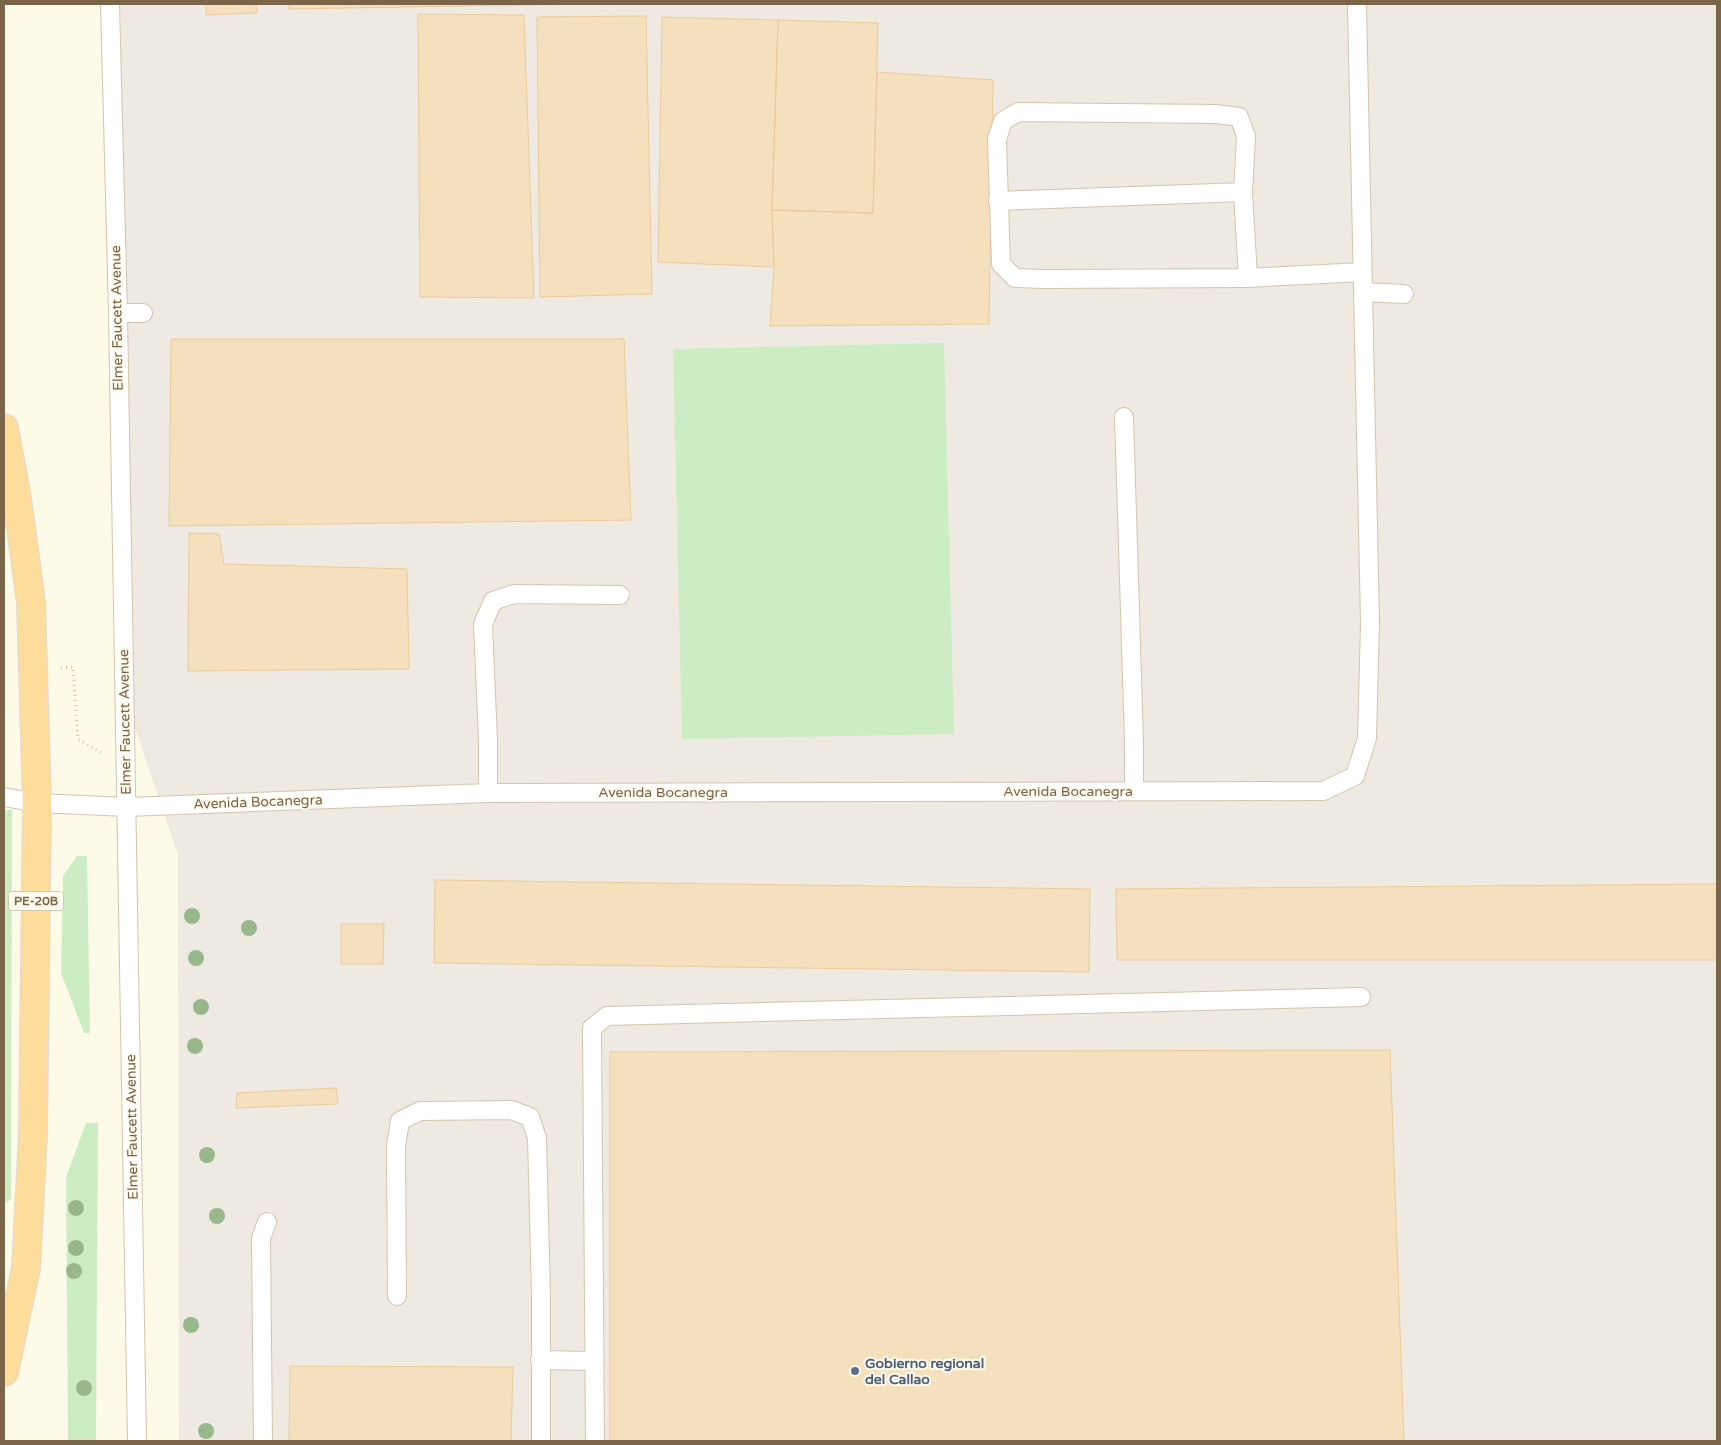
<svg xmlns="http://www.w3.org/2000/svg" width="1721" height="1445" viewBox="0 0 1721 1445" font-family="'Varela Round',sans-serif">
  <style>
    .industrial { fill: #eeeae1 }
    .green { fill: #ccedc4 }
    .building { fill: #f5e0bd; stroke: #e9ca9c }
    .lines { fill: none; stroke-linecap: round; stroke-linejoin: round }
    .service-casing { stroke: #d2c4ac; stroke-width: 20 }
    .trunk-casing { stroke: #dfdad3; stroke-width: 30 }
    .path { stroke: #dbc39f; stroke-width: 3; stroke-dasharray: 1 4; stroke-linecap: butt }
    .service { stroke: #fff; stroke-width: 18 }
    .trunk { stroke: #fedc9c; stroke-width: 28 }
    .tree { fill: #98b88c }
    .service-dot { fill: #5c6f8a; stroke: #fffcef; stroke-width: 2 }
    .labels { text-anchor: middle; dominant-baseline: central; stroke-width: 4; stroke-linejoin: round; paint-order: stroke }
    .shield { fill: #fffcef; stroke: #a3927b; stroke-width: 1 }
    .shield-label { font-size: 12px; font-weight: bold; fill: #7b6549 }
    .street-label { font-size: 14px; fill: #7b6549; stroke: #fffcef }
    .service-label { font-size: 14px; font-weight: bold; fill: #4e5e75; stroke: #fffcef; text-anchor: start }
  </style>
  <rect width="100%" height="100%" fill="#fefae8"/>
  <path class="industrial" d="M120,4H1717V1441H179L178,855L134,725Z"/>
  <path class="green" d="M944,343L954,734L682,739L673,349Z
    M4,810H12L11,1198L8,1202L4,1203Z
    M77,856H87L90,1033H84L61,973L63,876Z
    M86,1123H98L96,1441H68L66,1177Z"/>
  <path class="building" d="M206,4H256L257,13L206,15Z
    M289,4H586L289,9Z
    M418,14L524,15L534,298L420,297Z
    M646,16L652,294L540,297L537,17Z
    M662,17L778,20L772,210L774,267L658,262Z
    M778,20L878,23L873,213L772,210Z
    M877,72L993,80L989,324L770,326L774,267L772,210L873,213Z
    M171,339H624L631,520L169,526Z
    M189,533L219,534L224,564L407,569L409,669L188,671Z
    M435,880L1090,889L1089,972L434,963Z
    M1717,884V960H1117L1116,889Z
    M341,924H384L383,964H341Z
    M1390,1050L1404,1441H610V1052Z
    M336,1088L338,1104L236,1108L237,1093Z
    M290,1366L513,1367L511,1441H289Z"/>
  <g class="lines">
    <defs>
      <path id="service" d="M110,4L118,313L137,1441
        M998,201L1243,192
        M1248,278L1243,192L1246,136L1239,117L1216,114L1018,112L1003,121L997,139L1001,264L1015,278L1044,279L1248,278L1362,272
        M1363,292L1404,294
        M118,313H143
        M1124,417L1134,741V791
        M488,793V741L483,624L493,601L514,594L620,595
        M4,797L37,803L127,807L488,793L1323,791L1355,776L1367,738L1370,623L1357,4
        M397,1296L396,1146L400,1121L420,1111L511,1110L530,1117L537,1138L541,1296V1441
        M540,1360L594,1361
        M263,1441L261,1238L267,1222
        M595,1441L592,1028L607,1016L1361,997"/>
      <path id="trunk" d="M4,428L17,499L31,602L37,803L33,1135L26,1268L4,1372"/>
    </defs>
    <use href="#service" class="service-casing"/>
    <use href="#trunk" class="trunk-casing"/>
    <path class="path" d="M61,668L73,667L78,739L102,753"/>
    <use href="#service" class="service"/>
    <use href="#trunk" class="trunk"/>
  </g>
  <g class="tree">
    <circle cx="192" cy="916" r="8"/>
    <circle cx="249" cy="928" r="8"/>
    <circle cx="196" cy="958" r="8"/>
    <circle cx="201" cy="1007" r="8"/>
    <circle cx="195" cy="1046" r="8"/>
    <circle cx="207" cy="1155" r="8"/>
    <circle cx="76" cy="1208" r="8"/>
    <circle cx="217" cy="1216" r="8"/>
    <circle cx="76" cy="1248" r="8"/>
    <circle cx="74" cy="1271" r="8"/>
    <circle cx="191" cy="1325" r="8"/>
    <circle cx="84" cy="1388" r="8"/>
    <circle cx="206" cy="1431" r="8"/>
  </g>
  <circle class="service-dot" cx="855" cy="1371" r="5"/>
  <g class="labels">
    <rect class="shield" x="8.5" y="891.5" width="55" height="19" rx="4"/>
    <g class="shield-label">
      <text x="36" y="901">PE-20B</text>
    </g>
    <g class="street-label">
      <text transform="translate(117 318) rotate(-91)">Elmer Faucett Avenue</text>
      <text transform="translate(125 722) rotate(-91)">Elmer Faucett Avenue</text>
      <text x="1068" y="791">Avenida Bocanegra</text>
      <text x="663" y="792">Avenida Bocanegra</text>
      <text transform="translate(258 802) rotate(-2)">Avenida Bocanegra</text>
      <text transform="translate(132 1127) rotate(-91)">Elmer Faucett Avenue</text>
    </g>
    <g class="service-label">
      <text x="865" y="1363">Gobierno regional<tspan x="865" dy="16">del Callao</tspan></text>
    </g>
  </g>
  <rect width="1721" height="1445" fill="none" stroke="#7b6549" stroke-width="10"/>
</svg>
